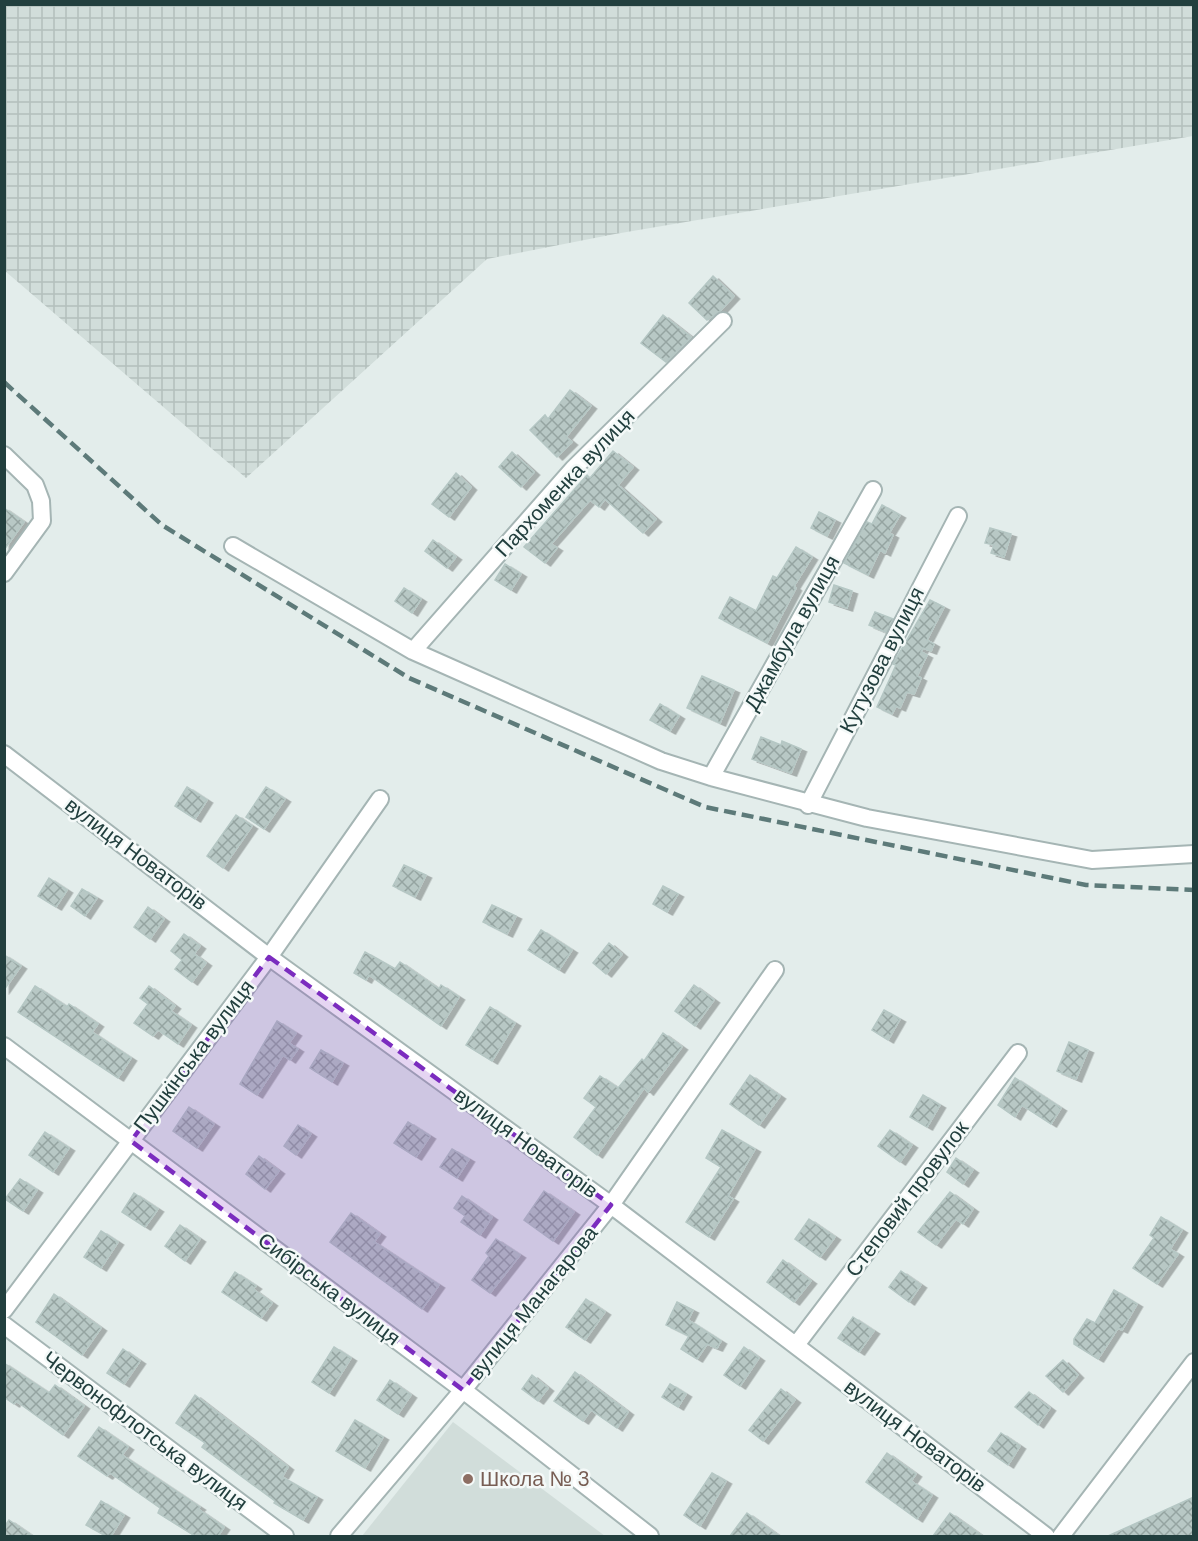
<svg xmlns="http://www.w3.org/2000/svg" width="1198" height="1541" viewBox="0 0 1198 1541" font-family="'DM Sans',sans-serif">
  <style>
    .built { fill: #d1ddda }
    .industrial { fill: url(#industrial-grid) }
    .building { fill: url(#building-cross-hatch); stroke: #b5c7c4; stroke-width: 1.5; filter: url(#shadow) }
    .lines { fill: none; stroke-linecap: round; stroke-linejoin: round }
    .minor-casing { stroke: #a5b5b4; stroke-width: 20 }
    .minor { stroke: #fff; stroke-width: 16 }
    .rail { stroke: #5d7a79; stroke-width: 4.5; stroke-dasharray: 12 6; stroke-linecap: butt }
    .marked { fill: #7b2cbf; fill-opacity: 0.2; stroke: #7b2cbf; stroke-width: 4.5; stroke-dasharray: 12 8; stroke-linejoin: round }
    .education-dot { fill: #8d6e63; stroke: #f4f9f8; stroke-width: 2 }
    .labels { text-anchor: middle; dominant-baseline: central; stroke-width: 5; stroke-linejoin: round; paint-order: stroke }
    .street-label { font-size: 21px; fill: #223f3e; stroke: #f4f9f8 }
    .education-label { font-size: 21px; fill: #785e54; stroke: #f4f9f8; text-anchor: start }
  </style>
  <defs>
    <pattern id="industrial-grid" width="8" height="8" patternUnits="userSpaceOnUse" patternTransform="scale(1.5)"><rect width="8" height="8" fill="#d1ddda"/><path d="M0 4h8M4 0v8" fill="none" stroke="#b3bfbc"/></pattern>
    <pattern id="building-cross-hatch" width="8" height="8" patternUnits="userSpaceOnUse" patternTransform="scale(1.5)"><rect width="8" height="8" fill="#b8c8c5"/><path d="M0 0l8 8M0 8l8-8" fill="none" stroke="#95a4a1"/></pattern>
    <filter id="shadow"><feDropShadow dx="5.5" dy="3" stdDeviation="0" flood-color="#0004"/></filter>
  </defs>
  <rect width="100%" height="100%" fill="#e3edeb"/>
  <path class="built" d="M453,1422L605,1536H362Z"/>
  <path class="industrial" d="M5,4L1193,5V136L615,234L487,259L246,478L5,271Z"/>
  <path class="building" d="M713,276L734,296L720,311L707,320L689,303Z
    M663,315L691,337L666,362L641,343Z
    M570,390L591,406L566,437L572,442L557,457L530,430L545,415L548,419Z
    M613,451L633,467L618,485L656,519L643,533L605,499L599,507L590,500L551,544L557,548L545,563L524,547L587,475L590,478Z
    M512,452L534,472L521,487L499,467Z
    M456,473L471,487L449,517L432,504Z
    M882,505L900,515L889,533L893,535L885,553L880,550L868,575L844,563L867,522L872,524Z
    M4,508L24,522L4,550Z
    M819,512L835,520L827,536L811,528Z
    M990,528L1011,534L1004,557L991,553L994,545L985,543Z
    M433,540L456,557L447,568L425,551Z
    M796,547L812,557L794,586L796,588L767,643L719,618L730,597L756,611L773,576L777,578Z
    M505,564L521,574L511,590L495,580Z
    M834,585L852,591L847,608L829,602Z
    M404,588L421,599L412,613L395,601Z
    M930,600L944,607L927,640L934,644L931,651L923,648L921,652L927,655L917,676L921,678L914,694L907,692L900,708L896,706L892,714L877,707L896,665L893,664Z
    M875,612L893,619L886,632L869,625Z
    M702,676L734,690L720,723L687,708Z
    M660,704L679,716L670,731L650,720Z
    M761,737L781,745L782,741L801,749L791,773L752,759Z
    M187,787L207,800L195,819L175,806Z
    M266,787L285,799L264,829L246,817Z
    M236,815L252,826L223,868L207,856Z
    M404,865L426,875L415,897L393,886Z
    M49,878L67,890L56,907L38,896Z
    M663,886L678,894L667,912L653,904Z
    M82,889L97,898L85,916L71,906Z
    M492,905L516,916L507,934L483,922Z
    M148,907L164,919L150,939L134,927Z
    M541,930L572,950L559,970L528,950Z
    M184,934L200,946L194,954L206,963L192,982L175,969L182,960L171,951Z
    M609,943L622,954L606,974L593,963Z
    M365,952L395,969L400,962L439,989L441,985L459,997L441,1026L369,975L366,980L354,973Z
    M4,955L21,966L4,990Z
    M694,985L714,1000L695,1026L675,1011Z
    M35,986L67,1007L69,1004L98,1024L92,1032L131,1058L118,1078L18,1012Z
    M149,986L175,1006L171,1011L191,1025L178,1044L158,1030L153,1036L134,1023L148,1004L140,998Z
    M490,1007L515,1023L492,1061L466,1045Z
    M884,1010L900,1019L888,1040L872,1030Z
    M277,1021L296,1033L289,1043L298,1049L290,1060L283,1055L257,1095L240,1084Z
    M663,1033L682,1047L648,1092L644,1088L597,1155L574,1137L596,1107L584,1098L600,1076L618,1088L642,1059L644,1061Z
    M1069,1042L1088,1050L1076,1079L1057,1071Z
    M321,1050L343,1063L332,1082L310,1068Z
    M750,1075L780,1096L759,1125L730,1104Z
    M1015,1078L1061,1108L1051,1124L1022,1105L1015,1117L998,1105Z
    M923,1095L940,1105L927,1127L910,1117Z
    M189,1107L214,1124L197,1148L173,1131Z
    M408,1122L430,1136L416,1157L394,1143Z
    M298,1125L311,1134L296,1155L284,1146Z
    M722,1130L755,1149L728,1196L733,1199L709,1237L686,1222L721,1167L706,1158Z
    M890,1130L912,1145L900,1162L878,1146Z
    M45,1132L69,1148L53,1172L29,1155Z
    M452,1149L469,1159L457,1178L440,1167Z
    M259,1156L279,1171L265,1189L246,1174Z
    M956,1158L973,1170L963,1184L947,1172Z
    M20,1179L37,1190L23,1211L5,1199Z
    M544,1191L574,1212L553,1241L524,1220Z
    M950,1192L973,1209L963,1224L956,1219L936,1245L918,1232Z
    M134,1193L158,1209L145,1227L122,1212Z
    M462,1196L492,1217L480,1235L461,1222L465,1216L454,1208Z
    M351,1213L380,1234L374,1242L439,1285L422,1309L330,1242Z
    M1161,1217L1182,1230L1170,1249L1178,1254L1157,1284L1133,1268L1154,1238L1150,1235Z
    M809,1219L835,1237L820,1257L795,1239Z
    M180,1225L200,1239L185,1261L165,1246Z
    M101,1231L118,1242L101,1268L84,1257Z
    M496,1239L520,1255L490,1293L472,1280L489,1256L486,1253Z
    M783,1260L811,1281L794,1302L767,1282Z
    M901,1271L921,1285L909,1302L889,1287Z
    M235,1272L256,1286L253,1289L272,1303L261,1318L222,1292Z
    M1114,1290L1137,1304L1122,1330L1118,1328L1098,1359L1074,1344V1339L1087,1319L1095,1323Z
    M54,1294L101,1328L82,1355L36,1322Z
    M586,1299L605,1312L585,1340L566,1327Z
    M677,1302L693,1310L688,1320L721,1341L717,1348L707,1344L697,1359L681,1349L689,1336L666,1325Z
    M853,1317L874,1331L859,1352L838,1338Z
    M334,1347L351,1358L329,1393L312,1382Z
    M744,1347L759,1358L740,1386L724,1375Z
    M123,1349L140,1361L124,1384L107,1373Z
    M1063,1360L1078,1375L1063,1392L1046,1376Z
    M4,1363L49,1393L55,1385L84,1406L63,1435L16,1401L14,1404L4,1397Z
    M575,1372L628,1412L617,1428L591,1410L583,1421L554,1401Z
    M532,1375L548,1388L538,1401L522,1389Z
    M390,1380L411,1395L398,1414L377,1400Z
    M670,1384L686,1394L678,1407L662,1397Z
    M781,1389L795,1400L763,1441L749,1430Z
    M1029,1392L1050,1408L1038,1425L1015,1407Z
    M195,1395L288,1467L282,1477L317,1497L303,1520L274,1503L275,1501L202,1447L205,1443L176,1423Z
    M355,1420L383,1437L365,1468L336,1451Z
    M99,1427L128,1447L122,1455L200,1507L198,1509L224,1527L218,1536H195L158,1513L160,1508L110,1473L107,1476L78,1456Z
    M1001,1433L1020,1446L1008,1465L988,1451Z
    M887,1453L916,1474L911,1481L932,1495L917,1519L866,1482Z
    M712,1473L726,1481L700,1526L684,1515Z
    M1194,1497V1536H1108Z
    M101,1501L124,1515L111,1536H106L86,1525Z
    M747,1513L779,1536H730Z
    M950,1513L982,1536H933Z
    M9,1520L32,1536H4V1527Z"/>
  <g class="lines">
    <defs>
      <path id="minor" d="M4,455L35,485L41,501L42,521L4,573
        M233,546L413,651L661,761L711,777L867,818L1092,860L1194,854
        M413,651L573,469L723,321
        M4,754L269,957L611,1205L1046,1536
        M711,777L873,490
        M808,805L958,516
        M4,1046L463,1390L650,1536
        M4,1310L269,957L380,799
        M4,1325L285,1536
        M796,1345L1018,1053
        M339,1536L463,1390L611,1205L775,970
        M1061,1536L1194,1362"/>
    </defs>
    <use href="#minor" class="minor-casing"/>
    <use href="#minor" class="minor"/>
    <path class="rail" d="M4,382L162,525L409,678L705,807L1086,885L1194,890"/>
  </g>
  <path class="marked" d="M269,957L611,1205L463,1390L131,1141Z"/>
  <circle class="education-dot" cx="468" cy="1479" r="6"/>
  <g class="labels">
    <g class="street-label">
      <text transform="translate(565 483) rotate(-47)">Пархоменка вулиця</text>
      <text transform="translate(792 633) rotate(-61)">Джамбула вулиця</text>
      <text transform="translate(882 660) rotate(-63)">Кутузова вулиця</text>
      <text transform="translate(136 854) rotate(37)">вулиця Новаторів</text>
      <text transform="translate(194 1056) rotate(-53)">Пушкінська вулиця</text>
      <text transform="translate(526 1143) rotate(36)">вулиця Новаторів</text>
      <text transform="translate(907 1199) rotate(-53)">Степовий провулок</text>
      <text transform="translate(329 1289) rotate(37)">Сибірська вулиця</text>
      <text transform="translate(533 1303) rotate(-51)">вулиця Манагарова</text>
      <text transform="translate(145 1431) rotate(37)">Червонофлотська вулиця</text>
      <text transform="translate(915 1436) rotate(37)">вулиця Новаторів</text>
    </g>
    <g class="education-label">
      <text x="480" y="1479">Школа № 3</text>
    </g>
  </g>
  <rect width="1198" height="1541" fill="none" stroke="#223f3e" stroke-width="12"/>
</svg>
